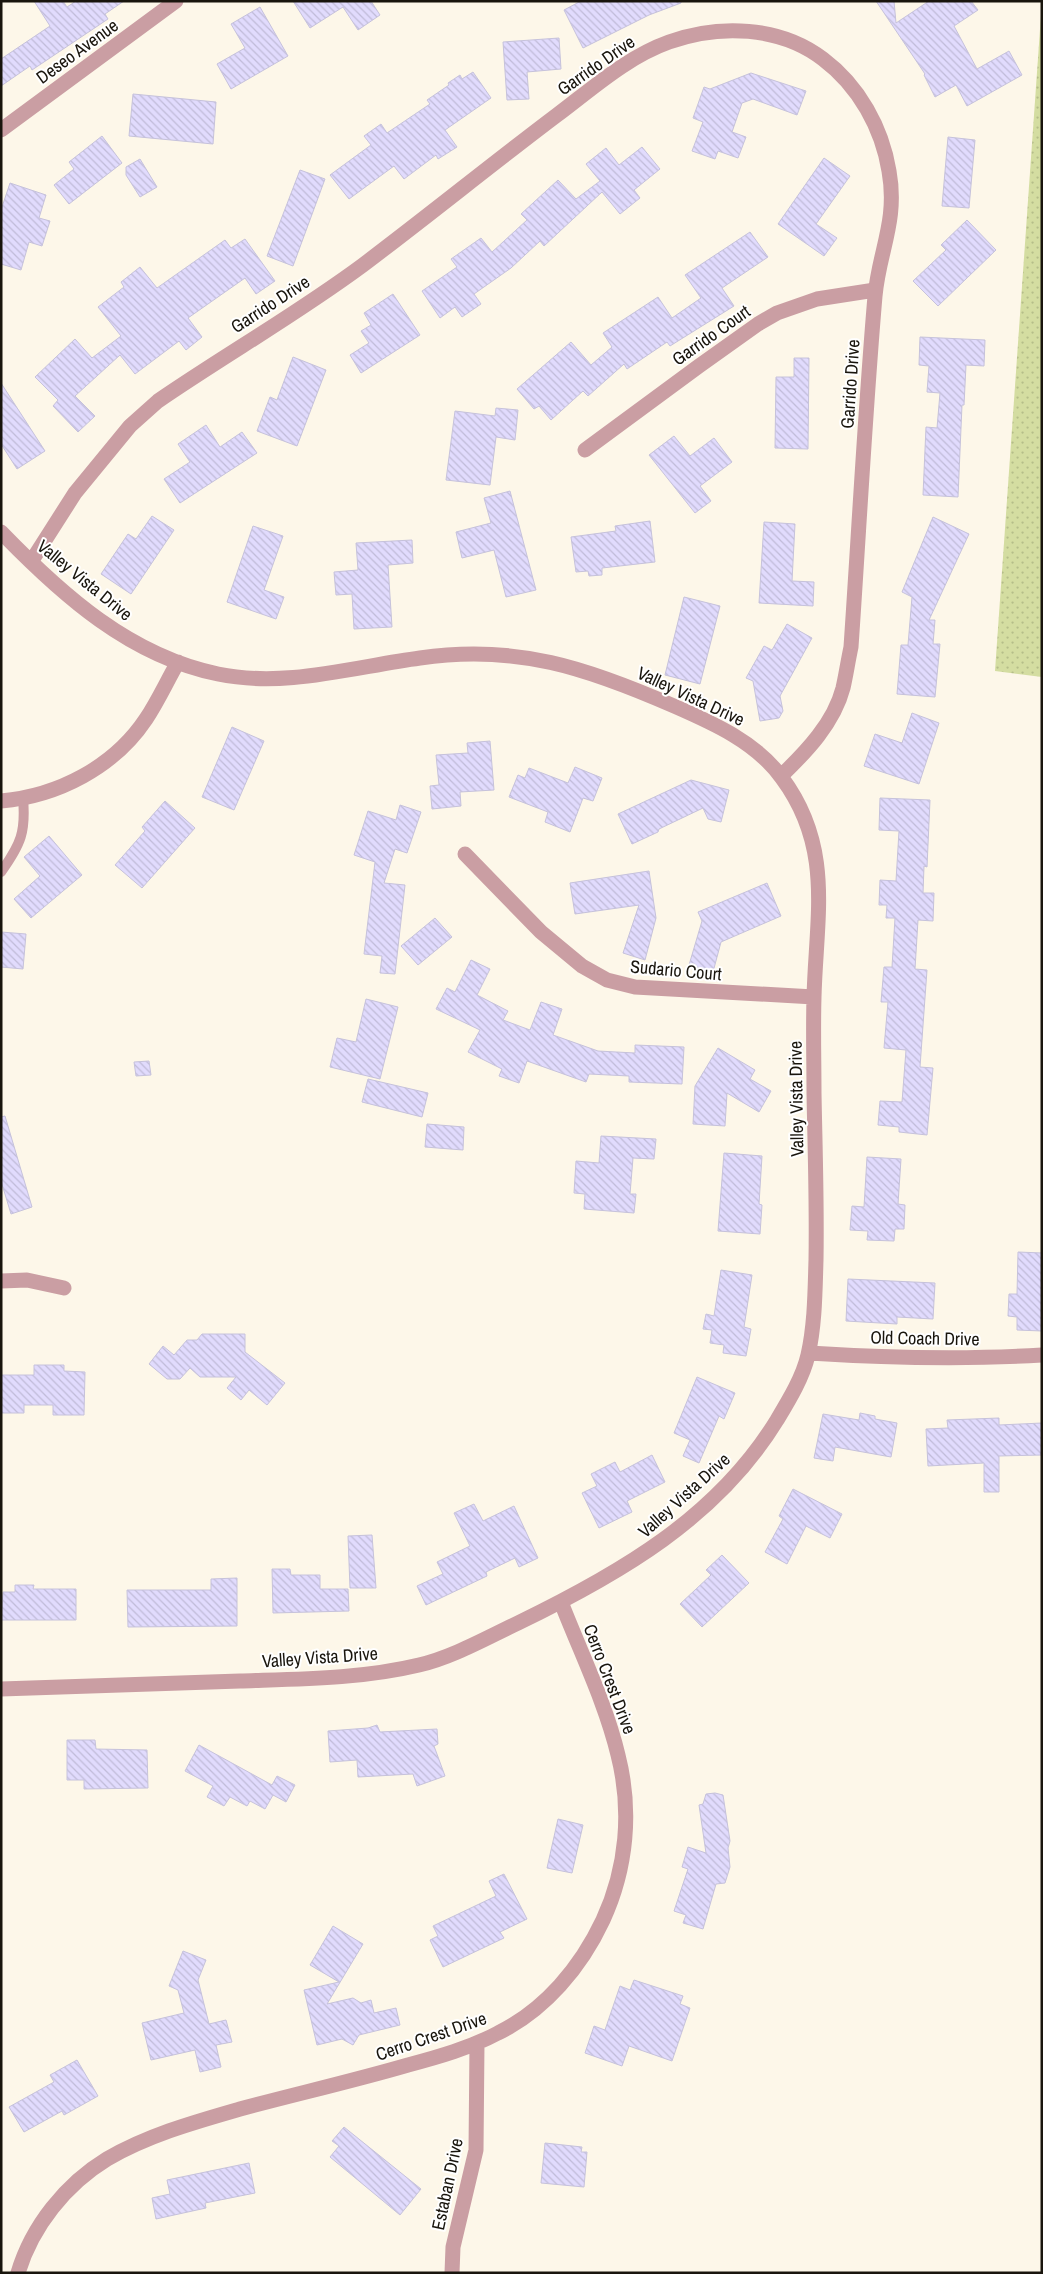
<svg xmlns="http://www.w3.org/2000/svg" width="1043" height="2274" viewBox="0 0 1043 2274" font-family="'Archivo Narrow',sans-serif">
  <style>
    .grass { fill: url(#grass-dots) }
    .building { fill: url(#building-back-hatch); stroke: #c6c2db }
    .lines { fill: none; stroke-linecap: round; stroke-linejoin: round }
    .service { stroke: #ca9ea3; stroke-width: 10 }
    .minor { stroke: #ca9ea3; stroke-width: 15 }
    .labels { text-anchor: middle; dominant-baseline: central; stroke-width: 4; stroke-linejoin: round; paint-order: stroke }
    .street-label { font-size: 18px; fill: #19150d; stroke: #fff }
  </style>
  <defs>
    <pattern id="grass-dots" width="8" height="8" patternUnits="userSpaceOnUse" patternTransform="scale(1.25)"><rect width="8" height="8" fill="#d4dda1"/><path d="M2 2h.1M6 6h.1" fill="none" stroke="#b5bd89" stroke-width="1.8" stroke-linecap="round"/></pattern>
    <pattern id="building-back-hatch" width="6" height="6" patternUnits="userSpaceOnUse" patternTransform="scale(1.25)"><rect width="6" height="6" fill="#e1dbfd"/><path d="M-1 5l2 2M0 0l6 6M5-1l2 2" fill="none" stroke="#c0bbd8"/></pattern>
  </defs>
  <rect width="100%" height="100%" fill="#fdf7e9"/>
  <path class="grass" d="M1042,1V677L995,671Z"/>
  <path class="building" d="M34,1H63L67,7L76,1H124L105,14L108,19L32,70L30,66L1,86V59L50,26Z
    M293,1H371L380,15L358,30L343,7L310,28Z
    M581,1H681V3L649,15L583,48L564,10Z
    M876,1H894L896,23L929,1H971L978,10L954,26L977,69L1009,51L1022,75L967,106L956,85L935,97L924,75L925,74Z
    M260,7L288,56L231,89L217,64L245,48L231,24Z
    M559,38L561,69L527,72L529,99L507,100L503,42Z
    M473,72L491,98L445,130L457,147L438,159L436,155L404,179L394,166L349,199L330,175L371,145L364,136L381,124L387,133L430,104L427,100L449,85L448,83L460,75L462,79Z
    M751,73L806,91L797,115L753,99L742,103L732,132L746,137L738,158L718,151L715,159L692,151L703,122L693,118L704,87L710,89Z
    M133,94L216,102L213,144L129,136Z
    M102,136L122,163L69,204L54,185L74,169L69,162Z
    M948,137L975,140L969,208L942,206Z
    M642,147L660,169L634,190L640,198L620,214L602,192L544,246L540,241L511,268L474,294L481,304L462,317L455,307L440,318L422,291L457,267L451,259L481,238L492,252L527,220L521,214L558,180L576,199L600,181L586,164L606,148L619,165Z
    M824,158L850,176L816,224L837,238L824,256L778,224Z
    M140,159L157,187L140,197L126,175V167Z
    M300,170L325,179L293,266L267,256Z
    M10,183L46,195L39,218L50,221L42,246L29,242L21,270L1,264V210Z
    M967,220L996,250L938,306L913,281L946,250L941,245Z
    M750,232L768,257L722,288L734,306L670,346L667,342L627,369L624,364L588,396L583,391L551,420L539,406L534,409L517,389L571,342L591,365L612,347L603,333L658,297L672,318L701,298L685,275Z
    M245,239L275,281L256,294L245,278L188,318L202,337L186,350L179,341L135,374L120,355L75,396L95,416L78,432L53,406L58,400L35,377L75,339L92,358L121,336L98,307L124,287L121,282L140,267L157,288L225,240L231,248Z
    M393,294L420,335L361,373L350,355L369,343L361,331L371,325L364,313Z
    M920,337L985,340L984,366L966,365L964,405H962L958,497L923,495L926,427L937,428L940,393L927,392L929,366L919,365Z
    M293,357L326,370L297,446L257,431L270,397L277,400Z
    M794,358H809L808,449L775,448L776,377H794Z
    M1,383L45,451L17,469L1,444Z
    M496,408L518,410L515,440L496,437L490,485L446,480L455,411L495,416Z
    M206,425L220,447L242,432L257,453L180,503L164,479L190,462L178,444Z
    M674,436L690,456L714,438L732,462L700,486L711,501L695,513L649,455Z
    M510,491L536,590L506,597L494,550L462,558L456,532L491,523L484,498Z
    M152,516L174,530L131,594L101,574L128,534L136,539Z
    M933,517L969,534L929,620H935L933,644H940L935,697L897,694L901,645H908L912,597L902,592Z
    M650,521L655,562L602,568V575L589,576L588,571L576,572L571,537L616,531L615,526Z
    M764,522L795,524L792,581L814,582L813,606L759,603Z
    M253,526L283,536L264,590L284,597L276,619L227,602Z
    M412,540L413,563L388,565L392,627L354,629L352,594L336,595L334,572L358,570L356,543Z
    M684,597L720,606L700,684L665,675Z
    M787,624L812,638L780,696L783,711L779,718L760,721L753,681L746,678L764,646L772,650Z
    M912,713L939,723L919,784L864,766L875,734L902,743Z
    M232,727L264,741L234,810L202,797Z
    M490,741L494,790L460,792L461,806L432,809L430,786L439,785L436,755L468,753L467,743Z
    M575,767L602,778L593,801L583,798L570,832L545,822L548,812L509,797L518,775L525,778L529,768L568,783Z
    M691,780L729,790L721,822L708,819L703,808L659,829L658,832L632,844L618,814Z
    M880,798L930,800L927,867L924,866L923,893H934L933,921L918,920L915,969L927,970L920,1067L933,1068L927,1135L899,1132V1127L878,1125L880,1101L902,1102L906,1050L884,1048L888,1002H881L884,967H892L895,918H886L887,905H879L880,880L896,881L899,831L879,830Z
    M165,801L195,828L142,888L115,865L145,831L142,827Z
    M400,805L421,812L407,853L395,849L384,883L405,885L395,974L380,973L382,956L364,954L375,862L354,855L368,811L396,820Z
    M49,836L82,875L31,918L14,899L40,876L24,857Z
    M649,871L656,918L645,960L623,953L639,905L575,914L570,883Z
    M767,883L781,916L721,942L713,972L689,965L702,921L698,912Z
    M435,918L452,937L418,965L401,946Z
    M1,932L26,934L23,969L1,967Z
    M471,960L490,969L477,995L508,1011L503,1020L530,1030L541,1002L562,1009L553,1035L598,1051L635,1053V1045L684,1047L682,1084L629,1082V1076L589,1074L586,1082L527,1061L519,1083L499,1076L502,1069L468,1052L480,1030L436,1009L447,988L455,992Z
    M366,999L398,1007L380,1079L330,1067L337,1038L356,1042Z
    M718,1048L755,1070L750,1079L771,1091L759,1112L727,1093L725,1126L693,1124L695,1086Z
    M149,1061L151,1075L136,1076L134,1062Z
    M368,1079L428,1093L422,1117L362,1102Z
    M5,1116L32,1207L11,1214L1,1181V1117Z
    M427,1124L464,1127L463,1150L425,1147Z
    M601,1136L656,1139L654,1159L633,1158L630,1194H636L634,1213L584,1209L585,1194L574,1193L576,1161L599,1163Z
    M724,1153L762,1156L759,1204L762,1205L760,1234L718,1231Z
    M867,1157L901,1159L898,1204L905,1205L904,1229H895L894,1241L867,1240L868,1231L850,1230L852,1206L864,1207Z
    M1018,1252L1042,1253V1331L1017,1330V1317L1008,1316L1009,1294H1017Z
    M721,1270L752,1275L744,1327L751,1329L746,1356L723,1353L724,1345L710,1343L712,1330L703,1329L706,1314L714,1316Z
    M848,1279L935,1283L933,1319L897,1317V1324L846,1321Z
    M202,1334H245V1352L285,1383L267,1405L249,1390L241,1400L227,1388L236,1377H200L190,1368L180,1379H167L149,1364L163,1346L174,1355L187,1340H197Z
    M34,1365H64V1371L85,1372L84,1415H53V1405H24V1413H1V1375H34Z
    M697,1377L735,1393L724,1419L719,1416L699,1463L683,1456L690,1440L674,1433Z
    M860,1413L875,1416V1419L897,1423L891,1457L835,1447L833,1461L814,1458L823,1414L859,1420Z
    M999,1418V1425L1042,1423V1455L999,1456V1492H984V1463L928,1466L926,1429L948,1428L947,1420Z
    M652,1455L665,1482L627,1501L632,1512L599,1528L582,1493L597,1486L591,1474L615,1462L620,1472Z
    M793,1489L842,1514L830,1538L806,1526L787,1564L765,1552L783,1519L779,1516Z
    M474,1504L483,1521L514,1506L538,1558L519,1567L515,1558L486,1572L487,1576L426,1605L417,1586L443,1574L437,1562L470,1546L454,1513Z
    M372,1535L376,1588H350L348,1536Z
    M722,1555L749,1583L702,1627L680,1604L711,1575L706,1570Z
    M272,1569H290L291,1575H320V1589H348L349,1611L273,1613Z
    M237,1578V1626L128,1627L127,1590H211V1579Z
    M15,1585H34L33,1589H76V1620H1L3,1592H15Z
    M377,1725L380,1732L437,1729L438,1744L434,1746L445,1776L417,1786L413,1774L358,1777L357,1760L330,1762L328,1731L368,1728Z
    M67,1740H95L96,1749L147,1750L148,1788L84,1789V1780H67Z
    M199,1745L272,1785L277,1776L295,1785L286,1802L273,1795L265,1809L250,1801L247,1806L230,1797L224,1806L207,1797L213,1786L185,1771Z
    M715,1793L723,1795L730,1841L728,1848L730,1867L725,1883L716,1884L703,1929L683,1923L686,1915L674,1911L688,1869L682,1867L688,1847L706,1853L699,1805L703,1804L706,1794Z
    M558,1819L583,1825L572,1873L547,1868Z
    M504,1874L527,1919L500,1932L504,1938L443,1967L430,1940L438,1936L433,1926L496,1896L489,1881Z
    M333,1926L363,1944L327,2004L353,1998L361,2003L371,2000L374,2013L396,2008L400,2025L359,2035L353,2045L342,2039L317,2045L304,1990L339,1982L310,1965Z
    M183,1951L206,1960L198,1980L209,2024L226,2020L232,2042L216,2045L221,2067L200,2072L195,2050L151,2060L142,2023L184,2013L178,1990L169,1986Z
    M634,1980L683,1996L680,2004L690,2008L672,2061L629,2046L622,2066L585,2053L594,2026L605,2030L620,1986L630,1990Z
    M77,2060L98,2096L64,2115L62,2111L24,2132L9,2107L54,2082L50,2075Z
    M344,2127L421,2189L400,2215L330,2157L339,2146L332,2141Z
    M545,2143L582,2147L581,2152H587L584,2187L541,2183Z
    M249,2163L255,2193L205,2203L206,2208L156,2219L152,2198L170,2194L167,2180Z"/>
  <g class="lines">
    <path class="service" d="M1,872C21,844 26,832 23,798"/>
    <path class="minor" d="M1,130L176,1
      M585,450L699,366L758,324L777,313L817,299L875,290
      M1,532C62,595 130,656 218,674C285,688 353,667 420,658C517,644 587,668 674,706C713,723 756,742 782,778C834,848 816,917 814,997C813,1029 814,1061 814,1093C815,1148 817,1204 816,1260C815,1291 815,1324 808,1355C803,1377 789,1400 777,1420C717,1518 619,1574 518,1623C486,1638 453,1657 419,1665C361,1679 299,1679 240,1681C161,1683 81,1686 1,1689
      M31,562L75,493L130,426L158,401C225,355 297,314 363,265C428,216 492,164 557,115C593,88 627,57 669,42C719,24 780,26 823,59C859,86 882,128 889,171C898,221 879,251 875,296C865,413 859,530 851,647C848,661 846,675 843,688C834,723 806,752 781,776
      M1,801C58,796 114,767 146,719C158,701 167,681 178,662
      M465,854L541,932L582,966L607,980L635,987L814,997
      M1,1281L27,1280L64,1288
      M809,1353C888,1358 962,1360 1042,1355
      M18,2273C32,2226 66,2184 107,2159C148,2135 195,2122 240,2109C296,2094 353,2081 408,2065C438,2057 470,2048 498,2033C545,2010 581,1967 603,1920C627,1868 632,1810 618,1755C606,1704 580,1651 561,1602
      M452,2273L453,2247L476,2150L477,2043"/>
  </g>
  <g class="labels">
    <g class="street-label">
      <text transform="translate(77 51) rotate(-36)">Deseo Avenue</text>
      <text transform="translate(596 65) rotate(-35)">Garrido Drive</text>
      <text transform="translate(270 304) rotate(-33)">Garrido Drive</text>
      <text transform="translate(711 335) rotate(-35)">Garrido Court</text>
      <text transform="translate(850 384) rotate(-86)">Garrido Drive</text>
      <text transform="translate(85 580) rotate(39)">Valley Vista Drive</text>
      <text transform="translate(691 696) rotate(25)">Valley Vista Drive</text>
      <text transform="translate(676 970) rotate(5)">Sudario Court</text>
      <text transform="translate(796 1099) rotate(-91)">Valley Vista Drive</text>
      <text transform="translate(925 1338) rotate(1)">Old Coach Drive</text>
      <text transform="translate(684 1495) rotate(-42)">Valley Vista Drive</text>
      <text transform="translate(320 1657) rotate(-4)">Valley Vista Drive</text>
      <text transform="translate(610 1679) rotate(69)">Cerro Crest Drive</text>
      <text transform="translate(431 2036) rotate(-19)">Cerro Crest Drive</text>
      <text transform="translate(447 2184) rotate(-78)">Estaban Drive</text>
    </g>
  </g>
  <rect width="1043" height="2274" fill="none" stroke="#19150d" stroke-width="5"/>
</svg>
